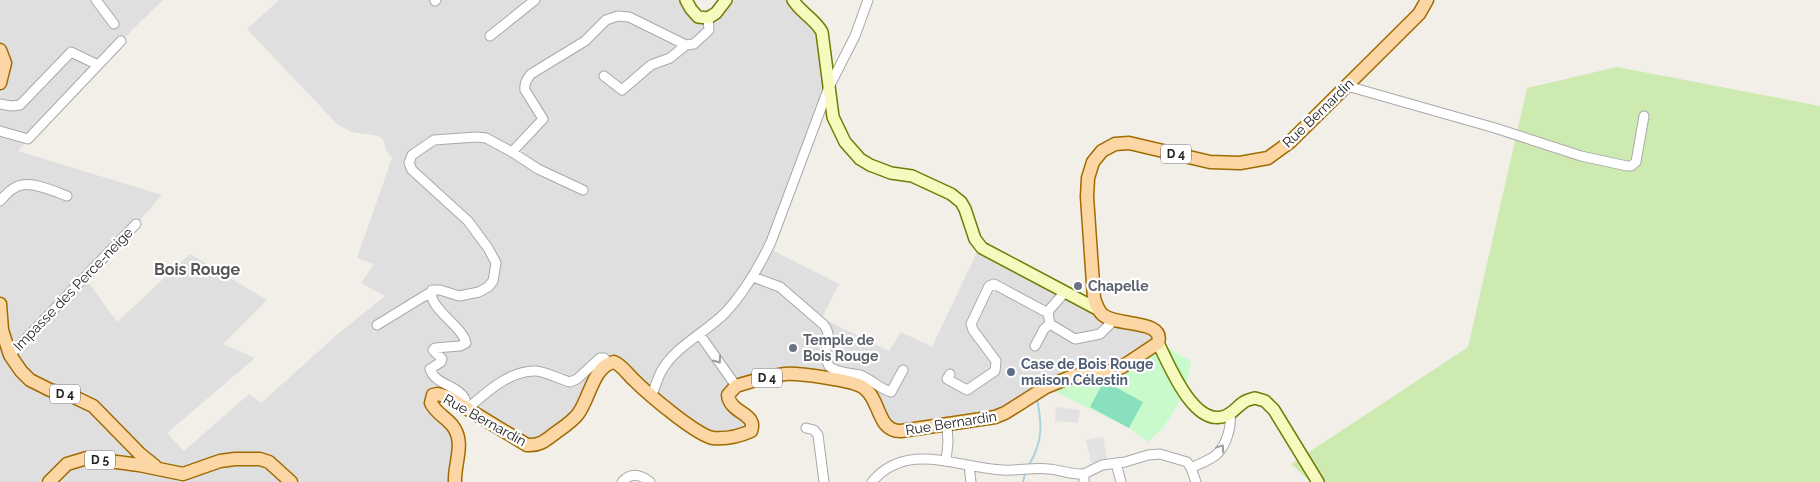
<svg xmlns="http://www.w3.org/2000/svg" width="1820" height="482" viewBox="0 0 1820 482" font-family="Raleway,sans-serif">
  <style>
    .residential { fill: #e0dfdf }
    .grass { fill: #cdebb0 }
    .park { fill: #c8facc }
    .pitch { fill: #88e0be }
    .parking { fill: #e2e2e2 }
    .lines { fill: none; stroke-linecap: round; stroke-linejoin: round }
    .stream { stroke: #aad3df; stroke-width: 2 }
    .street-casing { stroke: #a9a9a9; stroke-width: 11 }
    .secondary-casing { stroke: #707d05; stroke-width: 14 }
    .primary-casing { stroke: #a06b00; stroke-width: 15 }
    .street { stroke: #fff; stroke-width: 9 }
    .secondary { stroke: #f7fabf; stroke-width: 11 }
    .primary { stroke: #fcd6a4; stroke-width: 12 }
    .oneway { stroke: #9c9c9c }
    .worship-dot { fill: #6b7280; stroke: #fff; stroke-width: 2 }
    .service-dot { fill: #5c6f8a; stroke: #fff; stroke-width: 2 }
    .labels { text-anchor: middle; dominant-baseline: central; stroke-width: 4.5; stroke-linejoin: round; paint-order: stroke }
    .shield { fill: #fff; stroke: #646464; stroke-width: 1 }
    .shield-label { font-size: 12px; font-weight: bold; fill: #222 }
    .street-label { font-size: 14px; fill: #222; stroke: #fff }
    .worship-label { font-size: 14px; font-weight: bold; fill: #5b616d; stroke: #fff; text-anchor: start }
    .service-label { font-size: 14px; font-weight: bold; fill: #4e5e75; stroke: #fff; text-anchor: start }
    .quarter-label { font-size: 16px; font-weight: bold; fill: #555; stroke: #fff }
  </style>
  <rect width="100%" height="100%" fill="#f2efe9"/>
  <path class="residential" d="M0,0H163L132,30L107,58L18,151L162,195L87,280L117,322L190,254L267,300L223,344L255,358L167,433L184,451L249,394L261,403L339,333L385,296L361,283L374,264L357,258L392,158L386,150L384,141L379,136L352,132L338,125L247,29L279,0H686L708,18L726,0H793L819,27L829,87L768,248L839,284L822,318L889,351L901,332L932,347L980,246L1160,337L1122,367L1086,373L1005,413L895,432L865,388L787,374L728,395L753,427L711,437L609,363L583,406L535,446L463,405L432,399L455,429V482H0Z"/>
  <path class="grass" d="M1617,67L1820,106V482H1311L1291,464L1468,347L1527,88Z"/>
  <path class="park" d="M1158,343L1191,361L1185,393L1163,428L1148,442L1131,429L1046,387L1113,371Z"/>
  <path class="pitch" d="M1104,381L1143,402L1129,428L1090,407Z"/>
  <path class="parking" d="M1056,407L1080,410L1078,423L1055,421Z
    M1103,437L1107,459L1091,463L1086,440Z"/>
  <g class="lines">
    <path class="stream" d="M1030,463C1043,441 1042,423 1037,399
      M1023,482L1025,474"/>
    <defs>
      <path id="street" d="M96,0L114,24
        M435,1L436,0
        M490,36L535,0
        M604,76L622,90L651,65L670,58L686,45
        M1347,86L1495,128L1581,156L1627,166H1631L1636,162L1644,116
        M0,104L11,106L20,105L71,52L98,65
        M0,131L28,139L121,41
        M512,152L538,169L583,190
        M0,201C5,195 13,186 22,185C34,182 56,192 67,196
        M753,277L780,287L824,325C834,339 823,345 826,359C827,360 828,365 829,366C836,373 851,373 860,375C871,379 880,389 891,392L903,370
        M1048,313L1050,324L1075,339L1100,334L1114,320
        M377,325L431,292
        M700,335L736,386
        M1035,346L1044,329L1050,324
        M10,355L136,224
        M950,374L947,379L967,390L995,371L996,361L973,330L971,324L989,286L994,284L1048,313L1050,309L1065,292
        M652,395C655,387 658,377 662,370C677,345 705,333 725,313C745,292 759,267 771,242L829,87L855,36L868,0
        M463,405L465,399C458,385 435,385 430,369L441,362L442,359L433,350L435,348L460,346L466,343C463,326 427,308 432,290H440L459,296L479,292L488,287L493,281L496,263L488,248L468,221L412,170L409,163L412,155L434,140L476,137L486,138L512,152L543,119L525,90C524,83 527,79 531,74L585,41L606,20L618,16L629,17L686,45L694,44L709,30L708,18
        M468,408C487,392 510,370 536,371C547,372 559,379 570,382L577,379L600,358H604L609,363
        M806,428L814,430L818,435L824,482
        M946,461L948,442L947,425
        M1116,463L1121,482
        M969,466L971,482
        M1191,468C1199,464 1210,460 1216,455C1226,446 1232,427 1230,414
        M622,482C631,472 640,474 650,482
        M872,482C907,440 958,468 1003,470C1018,471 1034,467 1049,469C1061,470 1072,475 1084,474
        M1084,482V474L1102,465L1125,462L1148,455L1160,454L1187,462L1191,468L1196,482"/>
      <path id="secondary" d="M686,0L691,9L698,17L708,18L716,13L726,0
        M793,0C800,12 815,19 822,32L833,117L845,142L860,159L870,165L891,173L912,176L951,194L961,202L965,209L975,239L982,248L1099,310
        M1158,343C1169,364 1192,424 1222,417C1232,415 1236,407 1244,402C1247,400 1252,399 1255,398L1265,401L1274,410L1318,482"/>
      <path id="primary" d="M0,50L5,63L0,83
        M0,304L2,330L10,355L21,371L30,380L50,390L72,396L93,406L140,454L155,466
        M49,482L67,464L87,458L139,465L183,474L220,461L235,459H260L269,462L291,482
        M455,482C454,463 466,442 452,425C445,417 436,413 431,403L433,395L438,394L448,397L527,445C539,446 545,441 554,434C562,428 572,422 578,414C590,398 593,366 614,362C623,366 627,374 634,380C648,394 696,435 713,438C725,439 740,436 751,431C758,413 730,414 728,395L736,386C752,381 769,376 785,374C798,373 854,380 864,388C881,400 877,432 901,431L995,417L1005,413L1046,387L1073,376L1113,371L1122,367L1158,343C1165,319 1118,327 1103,315C1098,311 1096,304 1094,298L1087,197L1088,178L1093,162L1102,151L1115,144L1129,143L1210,162L1240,163L1268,158L1290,142L1419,14L1427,0"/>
    </defs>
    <use href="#street" class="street-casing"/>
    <use href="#secondary" class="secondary-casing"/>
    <use href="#primary" class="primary-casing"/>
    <use href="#street" class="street"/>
    <use href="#secondary" class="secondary"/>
    <use href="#primary" class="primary"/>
  </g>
  <defs><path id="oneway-chevron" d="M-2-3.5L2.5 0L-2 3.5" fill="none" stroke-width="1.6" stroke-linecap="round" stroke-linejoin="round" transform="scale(1.25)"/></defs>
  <g class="oneway">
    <use href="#oneway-chevron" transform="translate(718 360) rotate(55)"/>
    <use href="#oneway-chevron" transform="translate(1221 448) rotate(-56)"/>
  </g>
  <g class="worship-dot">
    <circle cx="1078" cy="286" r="5"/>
    <circle cx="793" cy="348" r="5"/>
  </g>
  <circle class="service-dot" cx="1011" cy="372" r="5"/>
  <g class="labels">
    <g class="shield">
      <rect x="1161" y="144.5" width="30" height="19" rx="4"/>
      <rect x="752" y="368.5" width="30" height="19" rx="4"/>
      <rect x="50" y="384.5" width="30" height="19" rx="4"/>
      <rect x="85" y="450.5" width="30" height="19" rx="4"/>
    </g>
    <g class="shield-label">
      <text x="1176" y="154">D 4</text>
      <text x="767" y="378">D 4</text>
      <text x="65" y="394">D 4</text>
      <text x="100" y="460">D 5</text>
    </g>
    <g class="street-label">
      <text transform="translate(1318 113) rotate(-44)">Rue Bernardin</text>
      <text transform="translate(73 289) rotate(-46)">Impasse des Perce-neige</text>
      <text transform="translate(485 420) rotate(29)">Rue Bernardin</text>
      <text transform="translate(951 423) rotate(-9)">Rue Bernardin</text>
    </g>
    <g class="worship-label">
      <text x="1088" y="286">Chapelle</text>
      <text x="803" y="340">Temple de<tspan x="803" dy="16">Bois Rouge</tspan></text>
    </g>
    <g class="service-label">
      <text x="1021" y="364">Case de Bois Rouge<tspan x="1021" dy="16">maison Célestin</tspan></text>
    </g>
    <g class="quarter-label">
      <text x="197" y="269">Bois Rouge</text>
    </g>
  </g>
</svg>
